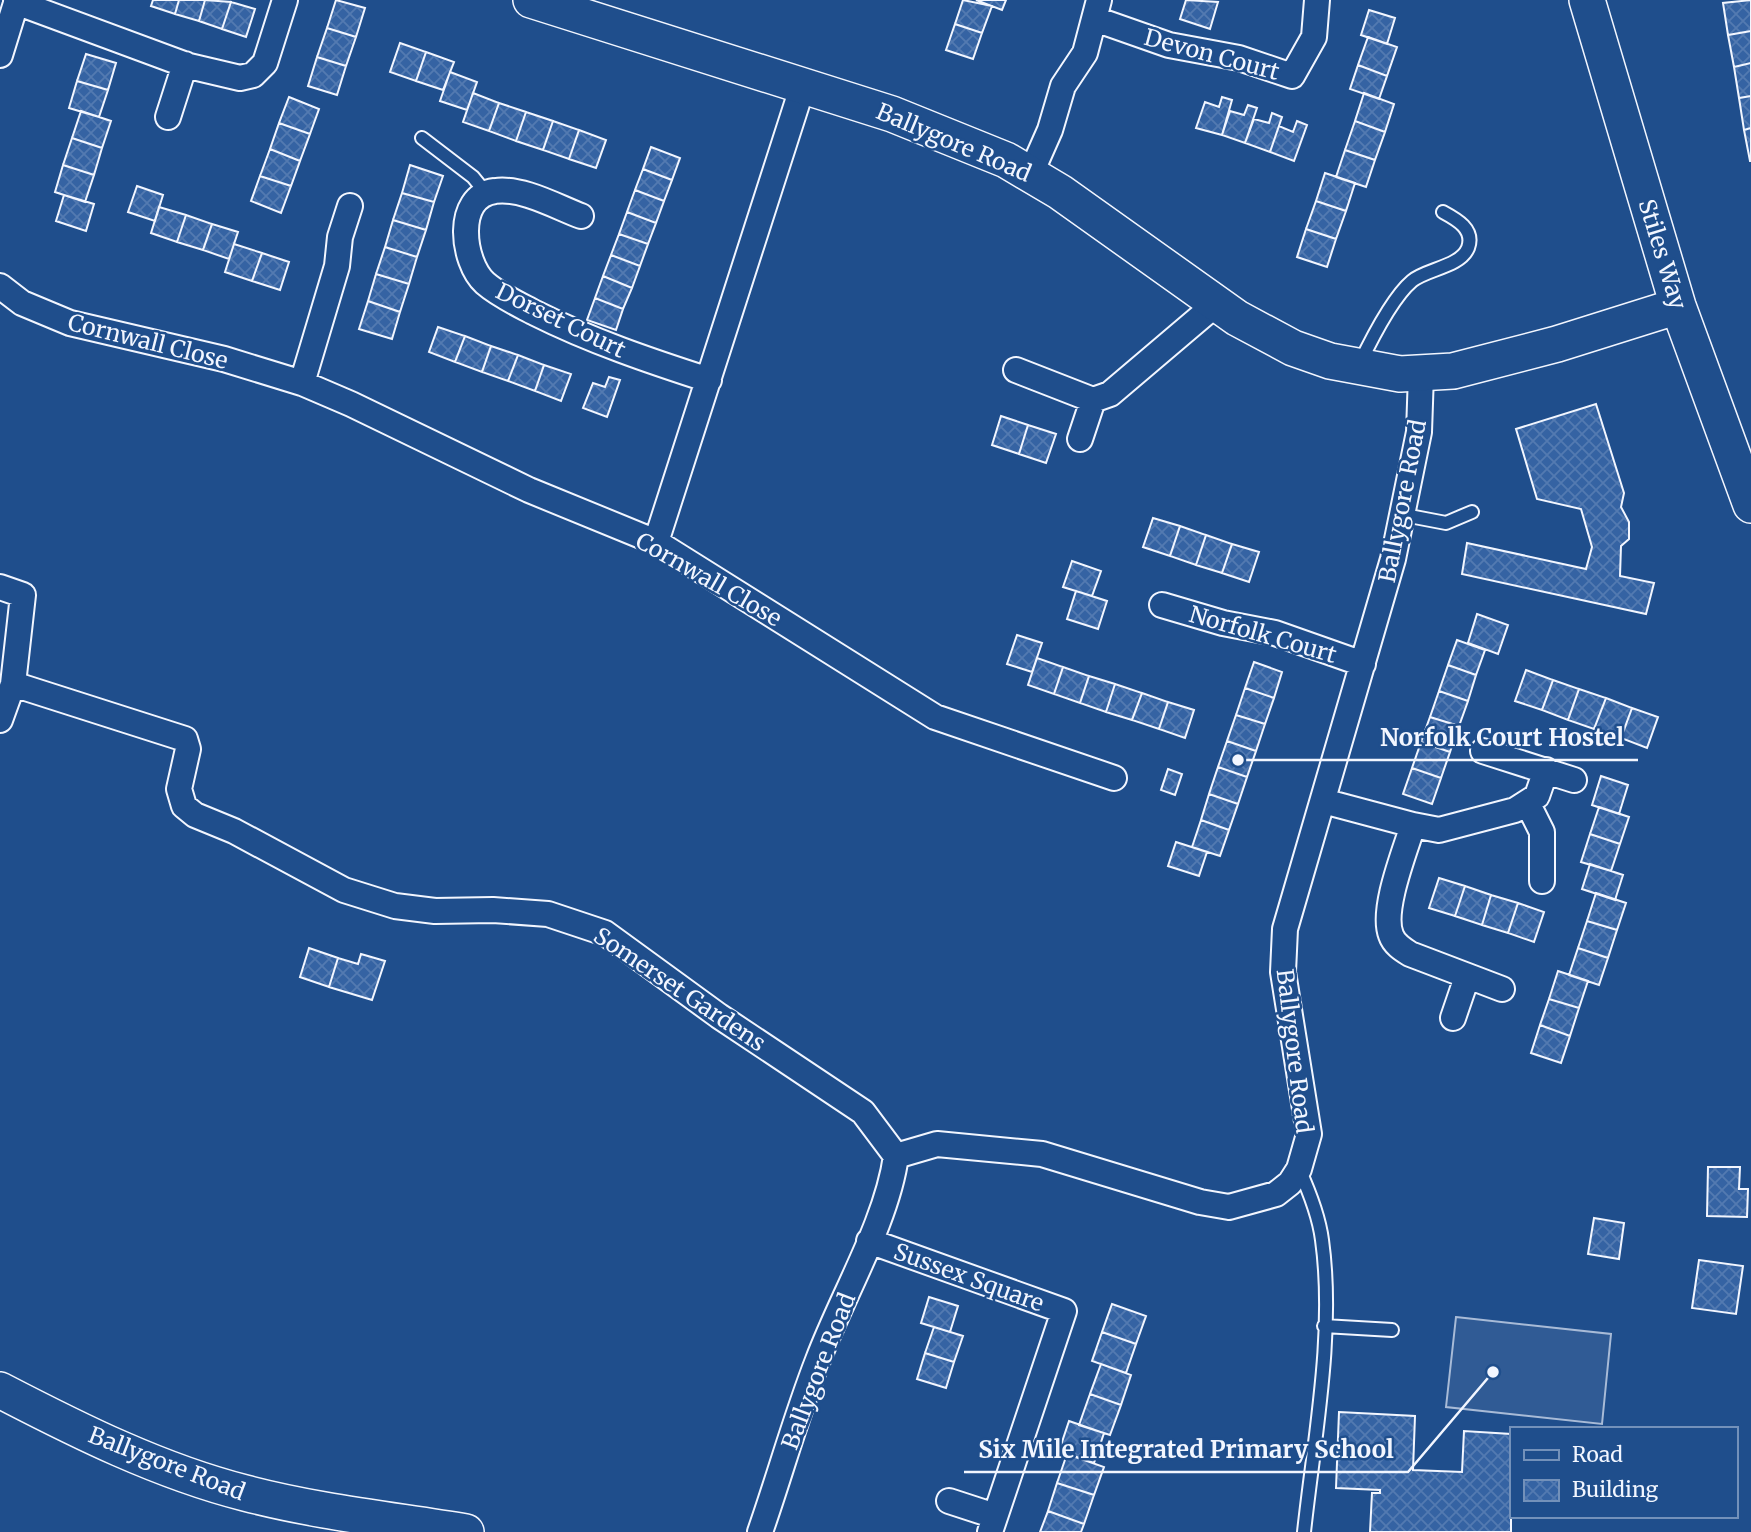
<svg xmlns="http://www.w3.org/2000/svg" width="1751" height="1532" viewBox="0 0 1751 1532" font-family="Merriweather,serif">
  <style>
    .pitch { fill: #305b95; stroke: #a8bbd7; stroke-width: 2 }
    .building { fill: url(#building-cross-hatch); stroke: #f2f6ff; stroke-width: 2 }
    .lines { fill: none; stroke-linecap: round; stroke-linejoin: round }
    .lane-casing { stroke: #f2f6ff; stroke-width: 16 }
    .street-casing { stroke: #f2f6ff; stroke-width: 28 }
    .secondary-casing { stroke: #f2f6ff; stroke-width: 38 }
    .lane { stroke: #1f4e8c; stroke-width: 12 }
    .street { stroke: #1f4e8c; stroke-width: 24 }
    .secondary { stroke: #1f4e8c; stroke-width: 35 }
    .labels { text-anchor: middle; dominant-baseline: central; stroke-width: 5; stroke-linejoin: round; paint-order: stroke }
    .street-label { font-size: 23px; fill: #f2f6ff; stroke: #1f4e8c }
    .leader { fill: none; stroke: #f2f6ff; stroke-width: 2.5 }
    .callout-dot { fill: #f2f6ff; stroke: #1f4e8c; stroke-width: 2.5 }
    .callout-label { font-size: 24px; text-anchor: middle; font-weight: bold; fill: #f2f6ff; stroke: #1f4e8c; stroke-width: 5; stroke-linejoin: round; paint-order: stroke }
  </style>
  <defs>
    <pattern id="building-cross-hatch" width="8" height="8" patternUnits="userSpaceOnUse" patternTransform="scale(1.75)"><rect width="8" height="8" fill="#3563a3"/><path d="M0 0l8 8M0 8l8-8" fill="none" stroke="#537ab1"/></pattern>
  </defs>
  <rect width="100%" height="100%" fill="#1f4e8c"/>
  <path class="pitch" d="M1456,1317L1611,1334L1602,1424L1446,1407Z"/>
  <path class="building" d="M153,0H179L175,14L151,6Z
    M179,0H205L199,21L175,14Z
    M205,0L231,2L222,29L199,21Z
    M336,0L365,8L356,37L327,28Z
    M963,0L992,6L982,33L955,24Z
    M976,0H1006L1002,10Z
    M1186,0L1218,2L1210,29L1180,19Z
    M1751,0V31L1728,35L1723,3Z
    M231,2L255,9L246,37L222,29Z
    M1369,10L1395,18L1387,44L1361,35Z
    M955,24L982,33L973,59L946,50Z
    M327,28L356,37L346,66L317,57Z
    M1751,31V63L1734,67L1728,35Z
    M1368,37L1397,47L1387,76L1358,65Z
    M400,43L426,52L416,81L390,72Z
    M426,52L454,62L443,90L416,81Z
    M86,54L116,63L108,90L77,81Z
    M317,57L346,66L337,95L308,86Z
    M1751,63V96L1739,98L1734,67Z
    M1358,65L1387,76L1379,99L1350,89Z
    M450,72L477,82L467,110L440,101Z
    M77,81L108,90L99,117L69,108Z
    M473,93L499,103L489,131L463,122Z
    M1364,93L1394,104L1385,132L1355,121Z
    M1751,96V128L1744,130L1739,98Z
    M289,97L319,109L310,134L279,123Z
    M1222,97L1232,100L1222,135L1196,128L1205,102L1219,107Z
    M499,103L526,112L516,141L489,131Z
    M1248,105L1257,108L1245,143L1222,135L1230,111L1244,115Z
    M81,111L111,121L102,148L72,138Z
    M526,112L553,121L543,150L516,141Z
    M1272,113L1282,117L1270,152L1245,143L1254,119L1269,123Z
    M553,121L579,130L569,159L543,150Z
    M1297,121L1307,125L1294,161L1270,152L1279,126L1293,132Z
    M1355,121L1385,132L1375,160L1345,150Z
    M279,123L310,134L300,161L270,149Z
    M1751,128V161H1750L1744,130Z
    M579,130L606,140L596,168L569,159Z
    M72,138L102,148L94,175L63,165Z
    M651,147L680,158L672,180L643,169Z
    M270,149L300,161L291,186L260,176Z
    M1345,150L1375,160L1366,187L1336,177Z
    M63,165L94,175L85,202L55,192Z
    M410,165L443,176L434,202L402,193Z
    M643,169L672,180L664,201L635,190Z
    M1325,173L1355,183L1346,211L1316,201Z
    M260,176L291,186L281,213L251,201Z
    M137,186L163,195L155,221L128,212Z
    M635,190L664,201L656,223L627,212Z
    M402,193L434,202L426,230L393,220Z
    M64,195L94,204L86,231L56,221Z
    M1316,201L1346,211L1336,239L1306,229Z
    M159,207L186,215L177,242L151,233Z
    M627,212L656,223L648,244L619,234Z
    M186,215L212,224L203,250L177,242Z
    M393,220L426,230L417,257L385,247Z
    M212,224L238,232L229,259L203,250Z
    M1306,229L1336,239L1327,267L1297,257Z
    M619,234L648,244L640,266L611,255Z
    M234,244L262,253L252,281L225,272Z
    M385,247L417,257L409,284L376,274Z
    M262,253L289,262L280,290L252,281Z
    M611,255L640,266L632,288L603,276Z
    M376,274L409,284L400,312L368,301Z
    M603,276L632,288L623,309L595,298Z
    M595,298L623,309L616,330L587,320Z
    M368,301L400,312L392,339L359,329Z
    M438,327L465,336L455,362L429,352Z
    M465,336L491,346L482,372L455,362Z
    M491,346L518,355L508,381L482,372Z
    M518,355L544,365L535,391L508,381Z
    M544,365L571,374L561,401L535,391Z
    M609,377L620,380L607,417L583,408L593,383L605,387Z
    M1596,404L1624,493L1621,507L1629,522V539L1621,546L1620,576L1654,583L1646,614L1462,574L1467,543L1586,569L1592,547L1581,509L1537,499L1516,429Z
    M1001,416L1028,425L1019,454L992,445Z
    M1028,425L1056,434L1046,463L1019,454Z
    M1153,518L1180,526L1170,556L1143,547Z
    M1180,526L1206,535L1196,565L1170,556Z
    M1206,535L1232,544L1222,573L1196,565Z
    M1232,544L1259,552L1249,582L1222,573Z
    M1072,561L1101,571L1092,596L1063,587Z
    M1076,591L1107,601L1098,629L1067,619Z
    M1477,614L1508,625L1498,654L1468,643Z
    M1017,635L1042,643L1032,672L1007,664Z
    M1457,640L1485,650L1476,675L1448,665Z
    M1037,658L1063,667L1054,694L1028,685Z
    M1254,662L1282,672L1274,698L1245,688Z
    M1448,665L1476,675L1468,701L1439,691Z
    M1063,667L1089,676L1080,703L1054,694Z
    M1526,670L1553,680L1542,710L1515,701Z
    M1089,676L1115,684L1106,712L1080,703Z
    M1553,680L1579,689L1568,720L1542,710Z
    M1115,684L1142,693L1132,720L1106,712Z
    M1245,688L1274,698L1265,724L1236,715Z
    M1579,689L1606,698L1594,729L1568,720Z
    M1439,691L1468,701L1459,726L1430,717Z
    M1142,693L1168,702L1159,729L1132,720Z
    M1606,698L1632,708L1621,738L1594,729Z
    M1168,702L1194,710L1185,738L1159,729Z
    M1632,708L1658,717L1647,748L1621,738Z
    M1236,715L1265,724L1256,751L1227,741Z
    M1430,717L1459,726L1450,752L1421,742Z
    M1227,741L1256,751L1247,777L1218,767Z
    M1421,742L1450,752L1441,778L1412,768Z
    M1218,767L1247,777L1238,804L1209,794Z
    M1412,768L1441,778L1432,804L1403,794Z
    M1168,769L1182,774L1175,795L1161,790Z
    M1601,776L1628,785L1619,814L1592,805Z
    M1209,794L1238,804L1229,830L1201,820Z
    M1599,807L1629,817L1620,844L1590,834Z
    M1201,820L1229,830L1220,856L1192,847Z
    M1590,834L1620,844L1611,871L1581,862Z
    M1176,842L1207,852L1199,876L1168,866Z
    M1590,864L1623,875L1615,900L1582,889Z
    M1439,878L1465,886L1455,916L1429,908Z
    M1465,886L1491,895L1482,925L1455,916Z
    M1596,893L1626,903L1617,930L1587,921Z
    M1491,895L1518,903L1508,933L1482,925Z
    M1518,903L1544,912L1534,942L1508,933Z
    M1587,921L1617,930L1608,958L1578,948Z
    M309,948L338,958L329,987L300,977Z
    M1578,948L1608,958L1599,985L1569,975Z
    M361,954L385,961L372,1000L329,987L338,958L358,964Z
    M1558,971L1588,981L1579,1008L1549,999Z
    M1549,999L1579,1008L1570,1036L1540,1025Z
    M1540,1025L1570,1036L1561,1063L1531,1053Z
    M1708,1167H1740L1739,1189H1748L1747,1217L1707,1216Z
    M1594,1218L1624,1223L1619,1259L1588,1254Z
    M1699,1260L1743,1266L1736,1314L1692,1308Z
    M929,1297L958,1306L950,1332L921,1323Z
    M1112,1304L1146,1316L1136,1344L1102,1332Z
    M934,1327L963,1336L954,1362L925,1353Z
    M1102,1332L1136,1344L1126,1373L1092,1361Z
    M925,1353L954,1362L946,1388L917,1379Z
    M1101,1364L1131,1375L1121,1405L1090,1394Z
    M1090,1394L1121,1405L1110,1435L1079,1425Z
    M1339,1412L1415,1416L1413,1470L1462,1472L1464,1431L1511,1434V1532H1370L1372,1493H1380V1490L1336,1488Z
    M1069,1421L1104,1433L1094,1463L1059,1451Z
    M1067,1454L1104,1467L1094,1495L1057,1483Z
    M1057,1483L1094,1495L1084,1524L1048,1511Z
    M1048,1511L1084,1524L1081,1532H1040Z"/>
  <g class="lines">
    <defs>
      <path id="lane" d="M422,138L473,177L486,193
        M1359,365C1370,342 1393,297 1412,281C1426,269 1460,267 1468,248C1475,229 1456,219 1443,212
        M1404,515L1446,523L1472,512
        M1299,1169C1309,1191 1319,1216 1322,1240C1335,1333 1314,1439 1304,1532
        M1324,1326L1392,1330"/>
      <path id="street" d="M16,2L189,66L240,78L253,75L265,63L285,0
        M1095,19L1169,45L1239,58L1292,76L1314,37L1317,0
        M0,55L17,0
        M168,117L185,64
        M1031,173L1050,130L1063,86L1085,53L1099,0
        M581,216C557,207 522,187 495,191C454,196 462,262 485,283C500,296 518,304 535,313C591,341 650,361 709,380
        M0,286L22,303L70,323L224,359L302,383L351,404L529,490L656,542L935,717L1114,778
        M1016,370L1093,400L1110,394L1216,304
        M302,383L337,266L340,237L350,206
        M1080,439L1093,400
        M656,542L803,85
        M0,587L23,595L13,684L185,739L188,749L179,789L184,806L195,815L234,831L344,890L395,906L435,911L493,910L548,914L605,933L719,1016L863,1112L896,1156
        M1162,605L1223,623L1275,633L1363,664
        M0,720L13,684
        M1483,751L1574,780
        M1323,801L1413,825C1405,851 1381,910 1391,935C1394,944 1402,949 1410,954L1502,989
        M1528,804L1542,832V881
        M1413,825L1439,830L1515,810L1537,796L1546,770
        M1453,1018L1467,977
        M869,1241L1064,1311L990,1532
        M949,1501L995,1516
        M760,1532C780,1475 796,1416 818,1360C842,1296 887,1222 896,1156L937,1144L1042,1154L1200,1202L1229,1207L1276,1194L1290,1183L1299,1169L1309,1134L1283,972L1285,929L1393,559L1419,432L1421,374"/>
      <path id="secondary" d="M531,0L892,114L1006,160L1060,192L1237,318L1293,348L1330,361L1400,374L1453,371L1557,344L1678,306
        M1587,0L1678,306L1751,505
        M0,1390C79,1431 159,1471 245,1493C317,1512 393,1520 466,1532"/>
    </defs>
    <use href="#lane" class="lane-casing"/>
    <use href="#street" class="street-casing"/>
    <use href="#secondary" class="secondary-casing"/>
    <use href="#lane" class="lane"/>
    <use href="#street" class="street"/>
    <use href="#secondary" class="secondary"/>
  </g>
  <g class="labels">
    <g class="street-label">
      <text transform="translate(1212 54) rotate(15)">Devon Court</text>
      <text transform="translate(954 142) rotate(23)">Ballygore Road</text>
      <text transform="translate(1663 254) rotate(73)">Stiles Way</text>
      <text transform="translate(561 320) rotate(26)">Dorset Court</text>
      <text transform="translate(148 341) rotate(14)">Cornwall Close</text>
      <text transform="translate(1402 501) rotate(-79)">Ballygore Road</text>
      <text transform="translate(709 579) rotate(30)">Cornwall Close</text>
      <text transform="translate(1263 634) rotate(16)">Norfolk Court</text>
      <text transform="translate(680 989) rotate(34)">Somerset Gardens</text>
      <text transform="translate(1295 1051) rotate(83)">Ballygore Road</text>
      <text transform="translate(969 1277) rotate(20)">Sussex Square</text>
      <text transform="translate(818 1371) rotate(-69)">Ballygore Road</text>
      <text transform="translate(167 1463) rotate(21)">Ballygore Road</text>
    </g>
  </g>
  <path class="leader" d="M1238 760L1366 760H1638M1493 1372L1408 1472H964"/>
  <g class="callout-dot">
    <circle cx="1238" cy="760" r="7"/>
    <circle cx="1493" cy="1372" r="7"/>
  </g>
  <g class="callout-label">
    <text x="1502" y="746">Norfolk Court Hostel</text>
    <text x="1186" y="1458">Six Mile Integrated Primary School</text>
  </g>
  <rect x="1510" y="1427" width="228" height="91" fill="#1f4e8c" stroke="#7391ba" stroke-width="2"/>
  <rect x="1524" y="1450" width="35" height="10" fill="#1f4e8c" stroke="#7391ba" stroke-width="2"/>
  <text x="1572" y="1462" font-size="21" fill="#f2f6ff">Road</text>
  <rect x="1524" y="1480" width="35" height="21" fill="url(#building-cross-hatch)" stroke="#7391ba" stroke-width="2"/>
  <text x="1572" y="1497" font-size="21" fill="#f2f6ff">Building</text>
</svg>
